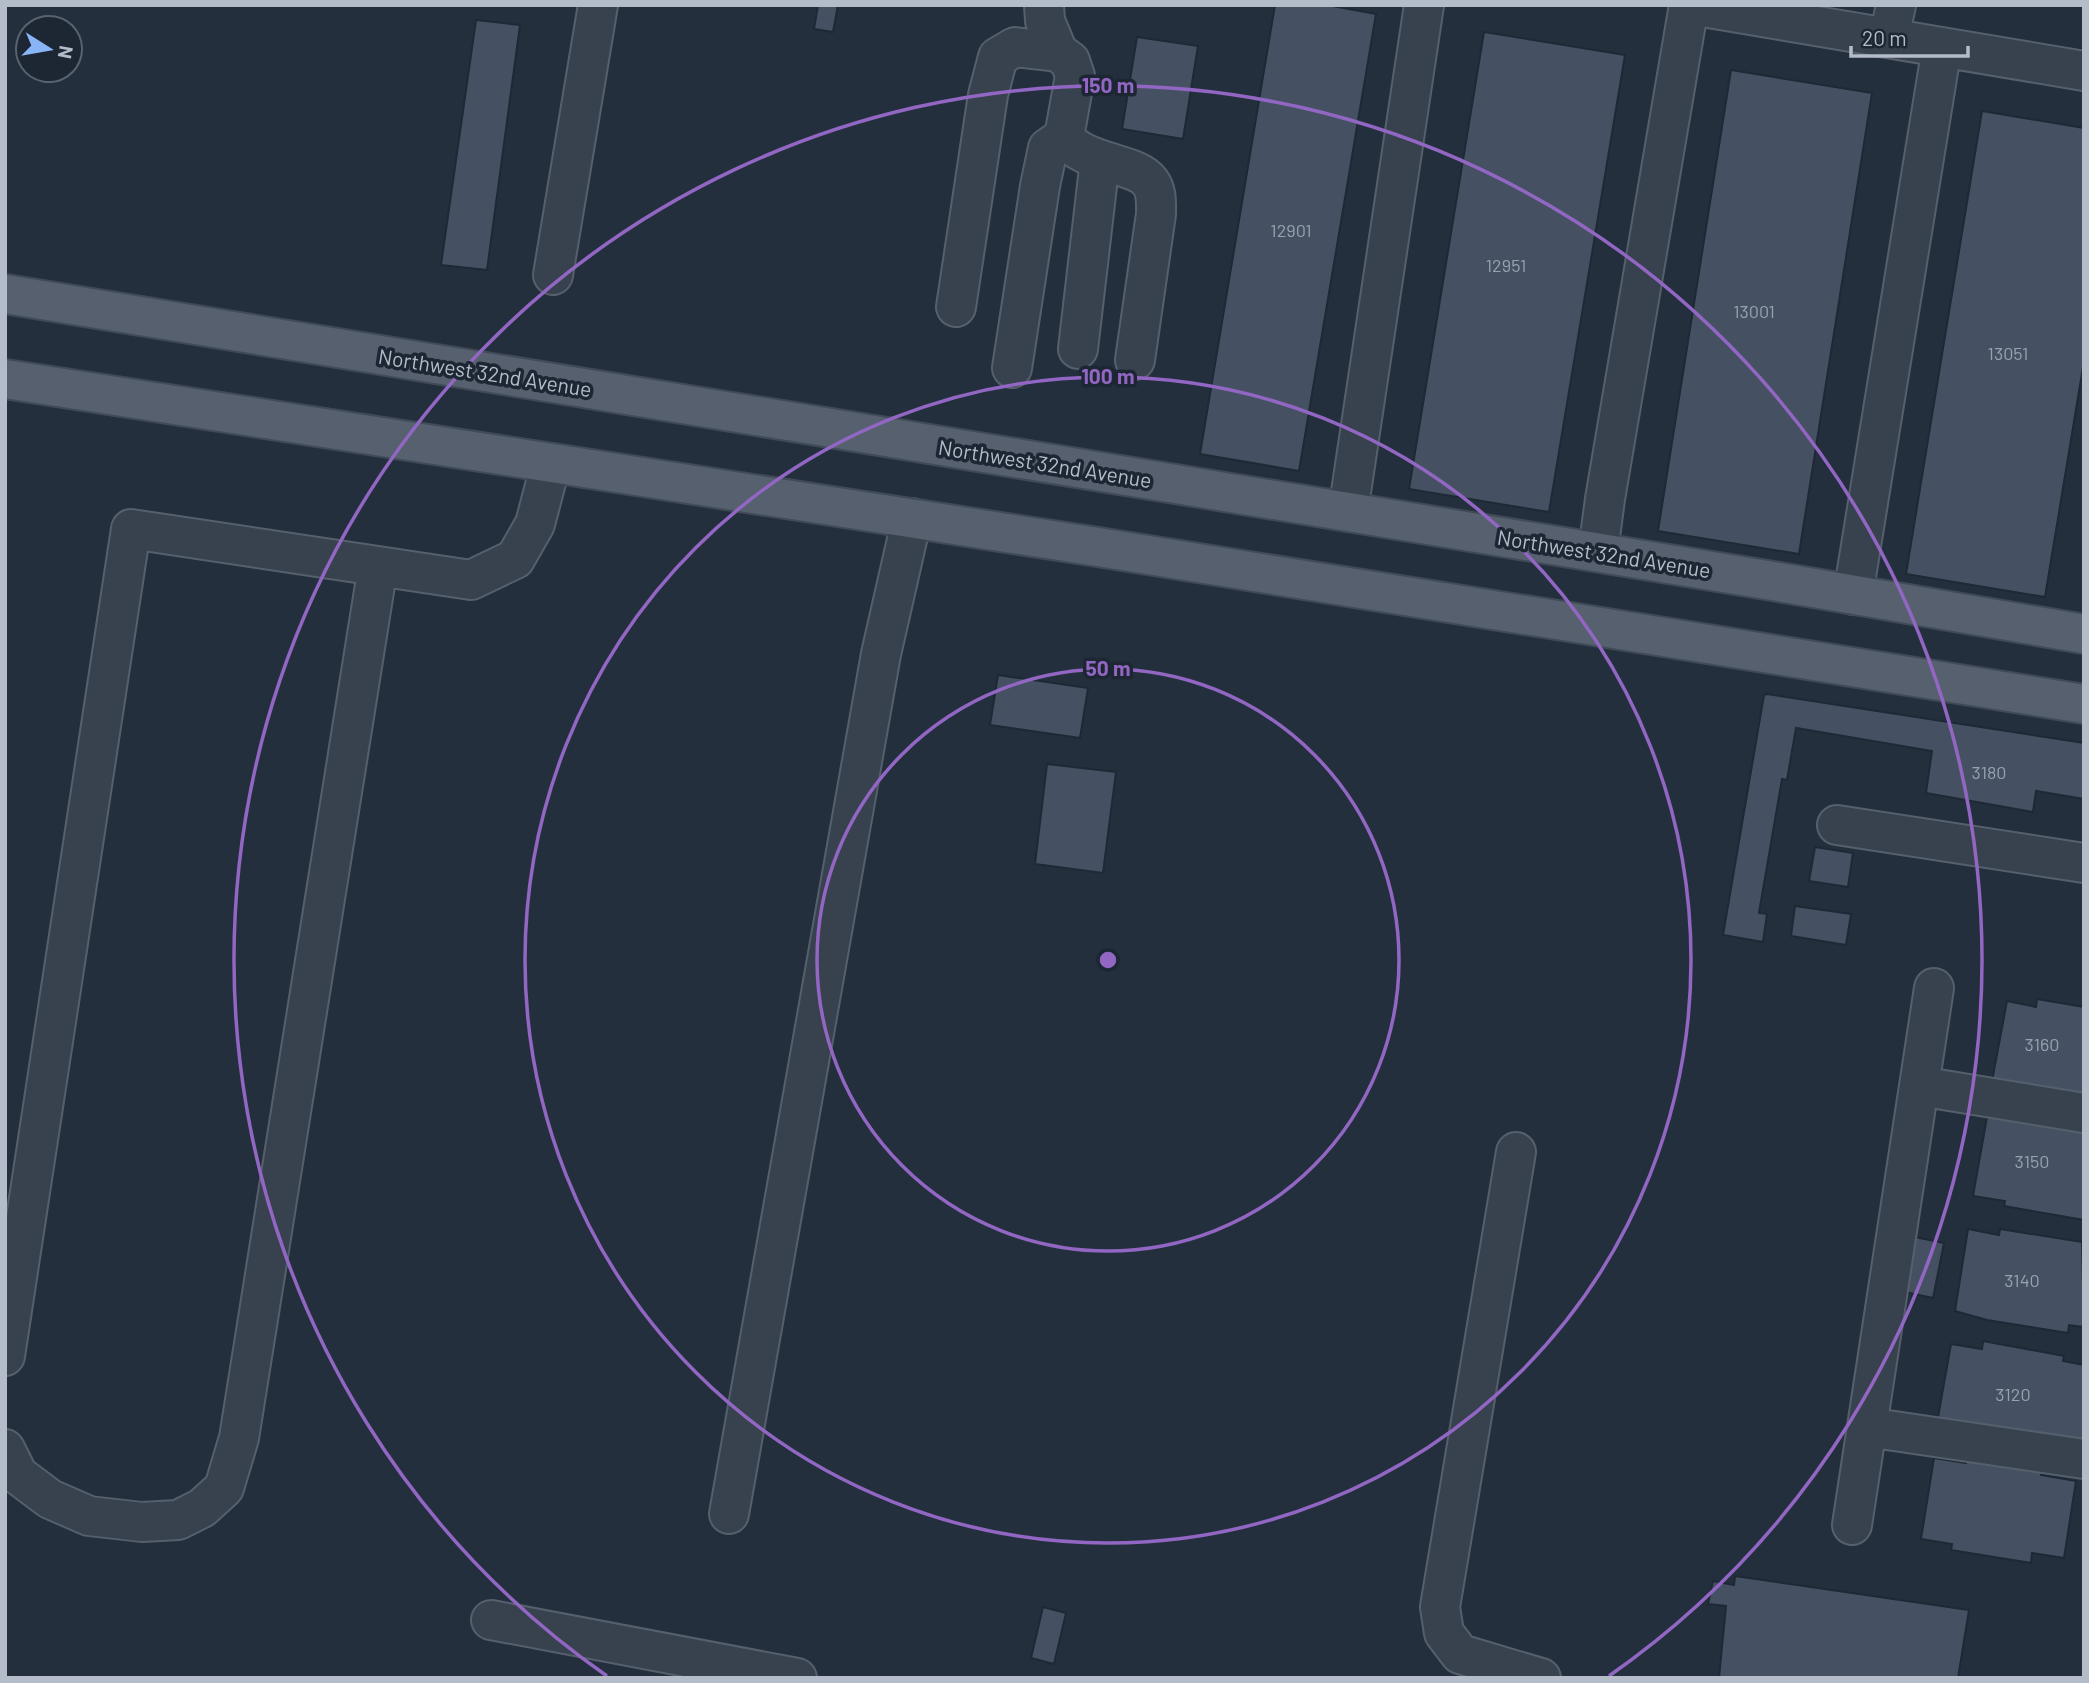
<svg xmlns="http://www.w3.org/2000/svg" width="2089" height="1683" viewBox="0 0 2089 1683" font-family="Barlow,sans-serif">
  <style>
    .building { fill: #455162; stroke: #1f2835; stroke-width: 2 }
    .lines { fill: none; stroke-linecap: round; stroke-linejoin: round }
    .minor-casing { stroke: #565f6c; stroke-width: 42 }
    .major-casing { stroke: #414a57; stroke-width: 42 }
    .minor { stroke: #38414e; stroke-width: 38 }
    .major { stroke: #56606e; stroke-width: 38 }
    .ring { fill: none; stroke: #9266c3; stroke-width: 3.5 }
    .labels { text-anchor: middle; dominant-baseline: central; stroke-width: 7; stroke-linejoin: round; paint-order: stroke }
    .number-label { font-size: 18px; fill: #98a1af }
    .street-label { font-size: 21px; fill: #b4bcc9; stroke: #1d2633 }
    .centre { fill: #9266c3; stroke: #1d2633; stroke-width: 3.5 }
    .ring-label { font-size: 21px; text-anchor: middle; font-weight: bold; fill: #9266c3; stroke: #1d2633; stroke-width: 7; stroke-linejoin: round; paint-order: stroke }
  </style>
  <rect width="100%" height="100%" fill="#242f3e"/>
  <path class="building" d="M818,5H838L833,32L814,29Z
    M1275,5H1327L1376,14L1299,471L1200,454Z
    M476,20L520,25L487,270L441,265Z
    M1484,32L1625,55L1549,512L1409,489Z
    M1137,37L1198,46L1183,139L1122,129Z
    M1731,70L1872,93L1799,554L1658,531Z
    M1982,111L2084,128V361L2045,597L1906,574Z
    M998,675L1088,688L1080,738L990,725Z
    M1767,694L2084,743V799L2036,791L2033,812L1926,793L1932,751L1796,728L1787,780L1782,779L1759,913L1767,914L1763,942L1723,935L1764,695Z
    M1047,764L1116,772L1103,873L1035,864Z
    M1815,847L1853,853L1848,887L1809,881Z
    M1795,906L1851,914L1846,945L1791,936Z
    M2037,999L2084,1007V1103L1992,1081L2007,1001L2036,1007Z
    M1987,1117L2084,1126V1220L2004,1206L2005,1201L1973,1196Z
    M1968,1229L1999,1235L2000,1229L2082,1242L2084,1327L2069,1325L2068,1333L1987,1320L1955,1311Z
    M1915,1237L1944,1243L1933,1298L1905,1292Z
    M1983,1341L2064,1356L2063,1361L2084,1365V1440L1937,1423L1951,1344L1982,1349Z
    M1967,1456L2042,1468L2041,1475L2076,1481L2064,1558L2032,1553L2031,1563L1951,1550L1952,1544L1921,1539L1934,1458L1966,1463Z
    M1735,1576L1969,1610L1958,1678H1719L1726,1606L1708,1604L1713,1581L1734,1585Z
    M1043,1607L1066,1613L1054,1664L1031,1658Z"/>
  <g class="lines">
    <defs>
      <path id="minor" d="M1044,5L1045,21L1058,52L1070,61L1075,76L1064,137C1084,165 1136,162 1150,182C1157,191 1156,203 1156,214L1135,360
        M1691,5L2084,71
        M1889,38L1896,5
        M553,275L598,5
        M956,307L988,95L998,57L1015,47L1058,52
        M1078,349L1100,160
        M1012,368L1040,186L1048,148L1064,137
        M1348,512L1424,5
        M1598,552L1605,499L1689,5
        M1853,595L1942,47
        M1837,825L2084,863
        M1919,1086L2084,1113
        M1516,1152L1440,1607L1444,1633L1460,1654L1541,1678
        M5,1356L131,529L471,580L515,559L535,524L551,463
        M1867,1427L2084,1459
        M5,1449L18,1475L50,1499L89,1516L142,1522L178,1520L202,1508L224,1488L239,1438L378,566
        M729,1514L881,654L912,518
        M1852,1525L1934,988
        M491,1620L797,1678"/>
      <path id="major" d="M5,294L1767,580L2084,634
        M5,379L1098,547L2084,704"/>
    </defs>
    <use href="#minor" class="minor-casing"/>
    <use href="#major" class="major-casing"/>
    <use href="#minor" class="minor"/>
    <use href="#major" class="major"/>
  </g>
  <g class="ring">
    <circle cx="1108" cy="960" r="291"/>
    <circle cx="1108" cy="960" r="583"/>
    <path d="M607 1676A874 874 0 1 1 1609 1676"/>
  </g>
  <g class="labels">
    <g class="number-label">
      <text x="1291" y="230">12901</text>
      <text x="1506" y="265">12951</text>
      <text x="1754" y="311">13001</text>
      <text x="2008" y="353">13051</text>
      <text x="1989" y="772">3180</text>
      <text x="2042" y="1044">3160</text>
      <text x="2032" y="1161">3150</text>
      <text x="2022" y="1280">3140</text>
      <text x="2013" y="1394">3120</text>
    </g>
    <g class="street-label">
      <text transform="translate(485 372) rotate(9)">Northwest 32nd Avenue</text>
      <text transform="translate(1045 463) rotate(9)">Northwest 32nd Avenue</text>
      <text transform="translate(1604 553) rotate(9)">Northwest 32nd Avenue</text>
    </g>
  </g>
  <circle cx="1108" cy="960" r="10" class="centre"/>
  <g class="ring-label">
    <text x="1108" y="93">150 m</text>
    <text x="1108" y="384">100 m</text>
    <text x="1108" y="676">50 m</text>
  </g>
  <rect width="2089" height="1683" fill="none" stroke="#b4bcc9" stroke-width="14"/>
  <g transform="translate(49 49) rotate(101)"><circle r="33" fill="#1d2633" stroke="#59626f" stroke-width="2"/>
  <path d="M0-5L12 26L0 18L-12 26Z" fill="#8ab4f8"/>
  <text y="-10" font-size="19" font-weight="bold" text-anchor="middle" fill="#b4bcc9">N</text>
  </g>
  <path d="M1851 46v10h117v-10" fill="none" stroke="#b4bcc9" stroke-width="3.5"/>
  <text x="1862" y="46" font-size="21" fill="#b4bcc9" stroke="#1d2633" stroke-width="5" paint-order="stroke">20 m</text>
</svg>
